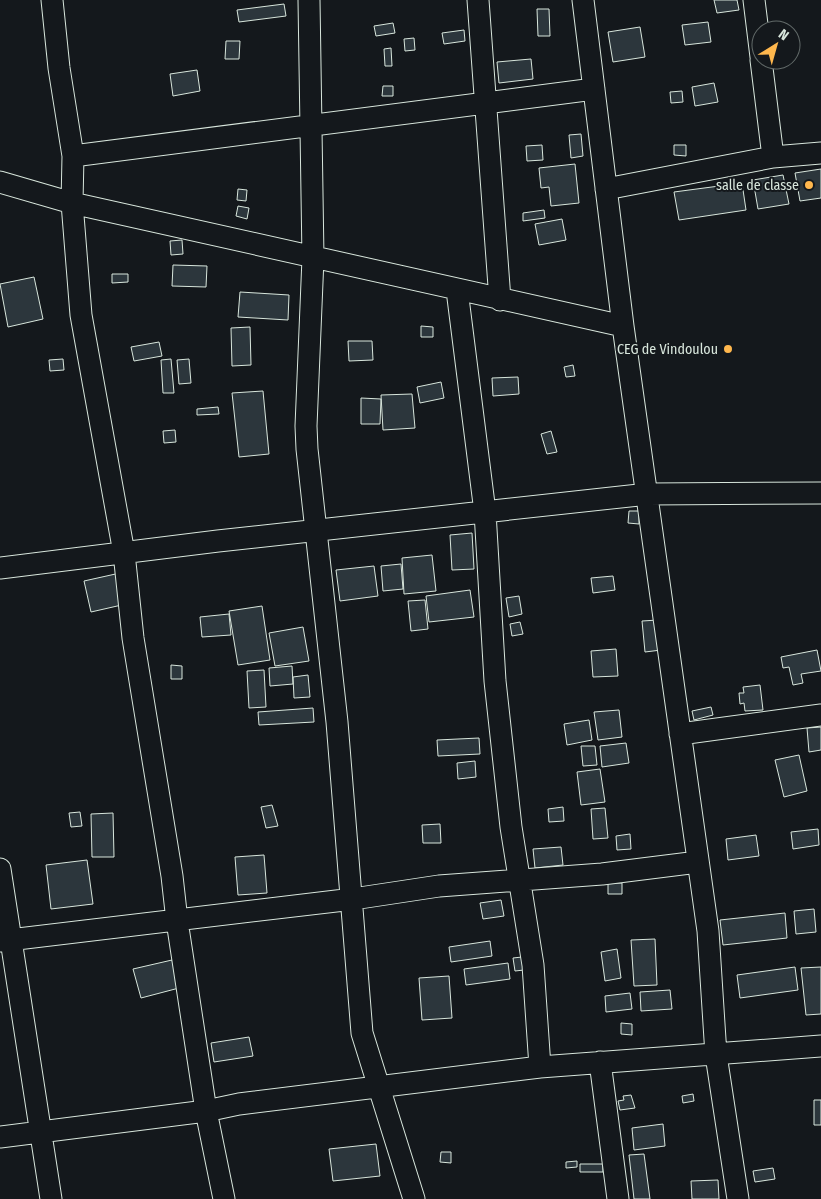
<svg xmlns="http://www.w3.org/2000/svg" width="821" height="1199" viewBox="0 0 821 1199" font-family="'Fira Sans Condensed',sans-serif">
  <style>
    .building { fill: #2c363c; stroke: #d8e6dc }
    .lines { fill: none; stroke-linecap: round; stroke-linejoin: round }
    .minor-casing { stroke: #d8e6dc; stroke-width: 23 }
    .minor { stroke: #14181c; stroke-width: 21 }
    .poi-dot { fill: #ffb74d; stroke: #14181c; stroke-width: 2 }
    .labels { text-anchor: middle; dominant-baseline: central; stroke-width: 4; stroke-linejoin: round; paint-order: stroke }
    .poi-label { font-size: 14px; fill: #d8e6dc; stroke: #14181c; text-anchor: end }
  </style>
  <rect width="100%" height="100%" fill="#14181c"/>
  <path class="building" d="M714,0H737L739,10L717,13Z
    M284,4L286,16L239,22L237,10Z
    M537,9H549L550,36H538Z
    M708,22L711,42L685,45L682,25Z
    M393,23L395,33L376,36L374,26Z
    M640,27L645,57L613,62L608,32Z
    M464,30L465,41L444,44L442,33Z
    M414,38L415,50L405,51L404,39Z
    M226,41H240L239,59H225Z
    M391,48L392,66H385L384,49Z
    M531,59L533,79L499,83L497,62Z
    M197,70L200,91L173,96L170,74Z
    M714,83L718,102L695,106L692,87Z
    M383,86H393V96H382Z
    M682,91L683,102L671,103L670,92Z
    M581,134L583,156L571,158L569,135Z
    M542,145L543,160L527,161L526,146Z
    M674,145H686V156L674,155Z
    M575,164L579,203L551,206L549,187L541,188L539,168Z
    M821,169V198L800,201L795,173Z
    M783,175L789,204L758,209L753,180Z
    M742,183L746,210L679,220L674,192Z
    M238,189L247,190L246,201L237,200Z
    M238,206L249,208L247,219L236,216Z
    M544,210L545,218L523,221V213Z
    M562,219L566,240L539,245L535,224Z
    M182,240L183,254L171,255L170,241Z
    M173,265L207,266L206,287L172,286Z
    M112,274H128V282L112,283Z
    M34,277L43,319L8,327L0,284Z
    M240,292L289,295L288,320L238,317Z
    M421,326L433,327V337H421Z
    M250,327L251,365L232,366L231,328Z
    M348,341H372L373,360L349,361Z
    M159,342L162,356L134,361L131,347Z
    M63,359L64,370L50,371L49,360Z
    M171,359L174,393H163L161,360Z
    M189,359L191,383L179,384L177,360Z
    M573,365L575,376L566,377L564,367Z
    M518,377L519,394L493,396L492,378Z
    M441,382L444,398L420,403L417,387Z
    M263,391L269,454L239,457L232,393Z
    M412,394L415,428L383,430L381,395Z
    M361,398L381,399L380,424H361Z
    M218,407L219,414L197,415V409Z
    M175,430L176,442L164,443L163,431Z
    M551,431L557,452L547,454L541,434Z
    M629,511H639V524L628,523Z
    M472,533L474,569L452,570L450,535Z
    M432,555L436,591L404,594L402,558Z
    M401,564L403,589L383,591L381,566Z
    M374,566L378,596L340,601L336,570Z
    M120,573L126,604L91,612L84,581Z
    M613,576L615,590L593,593L591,578Z
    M470,590L474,617L429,622L426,596Z
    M519,596L522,614L509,617L506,598Z
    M425,600L428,629L411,631L408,601Z
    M262,606L270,660L238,665L229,611Z
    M229,614L231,635L202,637L200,617Z
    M658,620L661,650L645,652L642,621Z
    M520,622L523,634L512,636L510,624Z
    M303,627L309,661L275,666L269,633Z
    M616,649L618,676L593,677L591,651Z
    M817,650L821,671L801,674L803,683L793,685L789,667L783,668L781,657Z
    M171,665L182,666V679H171Z
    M292,666L293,684L270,686L269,668Z
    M264,670L266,707L249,708L247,671Z
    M308,675L310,697L294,698L293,677Z
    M760,685L763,710L745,711L744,703L740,704L739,693H744L743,687Z
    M711,707L713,715L694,720L692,711Z
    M313,708L314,722L259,725L258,712Z
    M619,710L622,737L598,740L594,712Z
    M589,720L592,740L567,745L564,724Z
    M821,727V750L809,752L807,728Z
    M479,738L480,754L438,756L437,740Z
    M626,743L629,763L602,767L600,746Z
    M581,746H595L597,765L583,766Z
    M799,755L807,791L784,797L775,760Z
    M475,761L476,777L458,779L457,763Z
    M600,769L605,802L581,805L577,772Z
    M272,805L278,826L266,828L261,807Z
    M563,807L564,821L549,822L548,809Z
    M605,808L608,838L593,839L591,809Z
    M80,812L82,826L71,827L69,813Z
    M113,813L114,857H92L91,814Z
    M440,824L441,843H423L422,825Z
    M818,829L819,845L793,849L791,832Z
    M630,834L631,849L617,850L616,836Z
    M756,835L759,856L728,860L726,839Z
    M561,847L563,865L535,868L533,849Z
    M264,855L267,893L238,895L235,857Z
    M87,860L93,904L51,909L46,865Z
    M608,883H622V894H608Z
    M501,900L504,916L483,919L480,903Z
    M814,909L816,932L796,934L794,911Z
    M785,913L787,938L723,945L720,920Z
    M655,939L657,985L634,986L631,940Z
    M490,941L492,956L451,962L449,947Z
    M617,949L621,978L605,981L601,952Z
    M522,957L524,970L515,971L513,958Z
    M172,960L179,988L141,998L133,969Z
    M508,963L510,979L466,985L464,969Z
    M795,967L798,990L740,998L737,975Z
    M821,967V1014L806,1015L801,968Z
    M449,976L452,1018L422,1020L419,978Z
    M670,990L672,1009L641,1011L640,992Z
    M630,993L632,1009L606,1012L605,996Z
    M621,1023L632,1024V1035L621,1034Z
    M249,1037L253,1056L214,1062L211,1043Z
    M693,1094L694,1101L683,1103L682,1096Z
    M631,1095L635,1108L620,1110L618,1101L624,1100L623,1096Z
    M814,1100H821V1125H814Z
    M663,1124L665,1146L634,1150L632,1128Z
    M376,1144L380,1176L333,1181L329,1149Z
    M441,1152H451V1163L440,1162Z
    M644,1154L650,1199H634L629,1155Z
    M577,1161V1167L566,1168V1162Z
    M580,1164H603V1172H580Z
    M773,1168L775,1179L755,1182L753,1171Z
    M718,1180L719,1199H692L691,1181Z"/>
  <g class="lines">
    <defs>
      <path id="minor" d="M52,0L59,68L73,156L72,203L81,315L124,553L133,638L172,876L177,921L206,1111L224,1199
        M309,0L313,258L306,426L307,449L337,722L362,1033L414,1199
        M478,0L500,300
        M583,0L623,326L708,931L716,1055L738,1199
        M754,0L761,57
        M761,60L773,157
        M73,156L594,89
        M0,182L72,203L623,326
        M606,189L773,157L821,153
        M457,290L485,512L495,681L511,827L533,965L540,1067
        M0,568L218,541L648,494L821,493
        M680,734L821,715
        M0,869L51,1199
        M0,941L353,899L439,886L602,874L698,862
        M600,1062L618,1199
        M0,1137L206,1111L239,1104L540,1067L821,1046"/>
    </defs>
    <use href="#minor" class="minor-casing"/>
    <use href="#minor" class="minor"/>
  </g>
  <g class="poi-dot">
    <circle cx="809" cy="185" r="5"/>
    <circle cx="728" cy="349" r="5"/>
  </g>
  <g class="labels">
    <g class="poi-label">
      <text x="799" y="185">salle de classe</text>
      <text x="718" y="349">CEG de Vindoulou</text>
    </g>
  </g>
  <g transform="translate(776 45) rotate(37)"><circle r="24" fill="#14181c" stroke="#626a69"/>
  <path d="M0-4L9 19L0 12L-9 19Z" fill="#ffb74d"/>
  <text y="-8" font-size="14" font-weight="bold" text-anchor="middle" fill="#d8e6dc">N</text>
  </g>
</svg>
